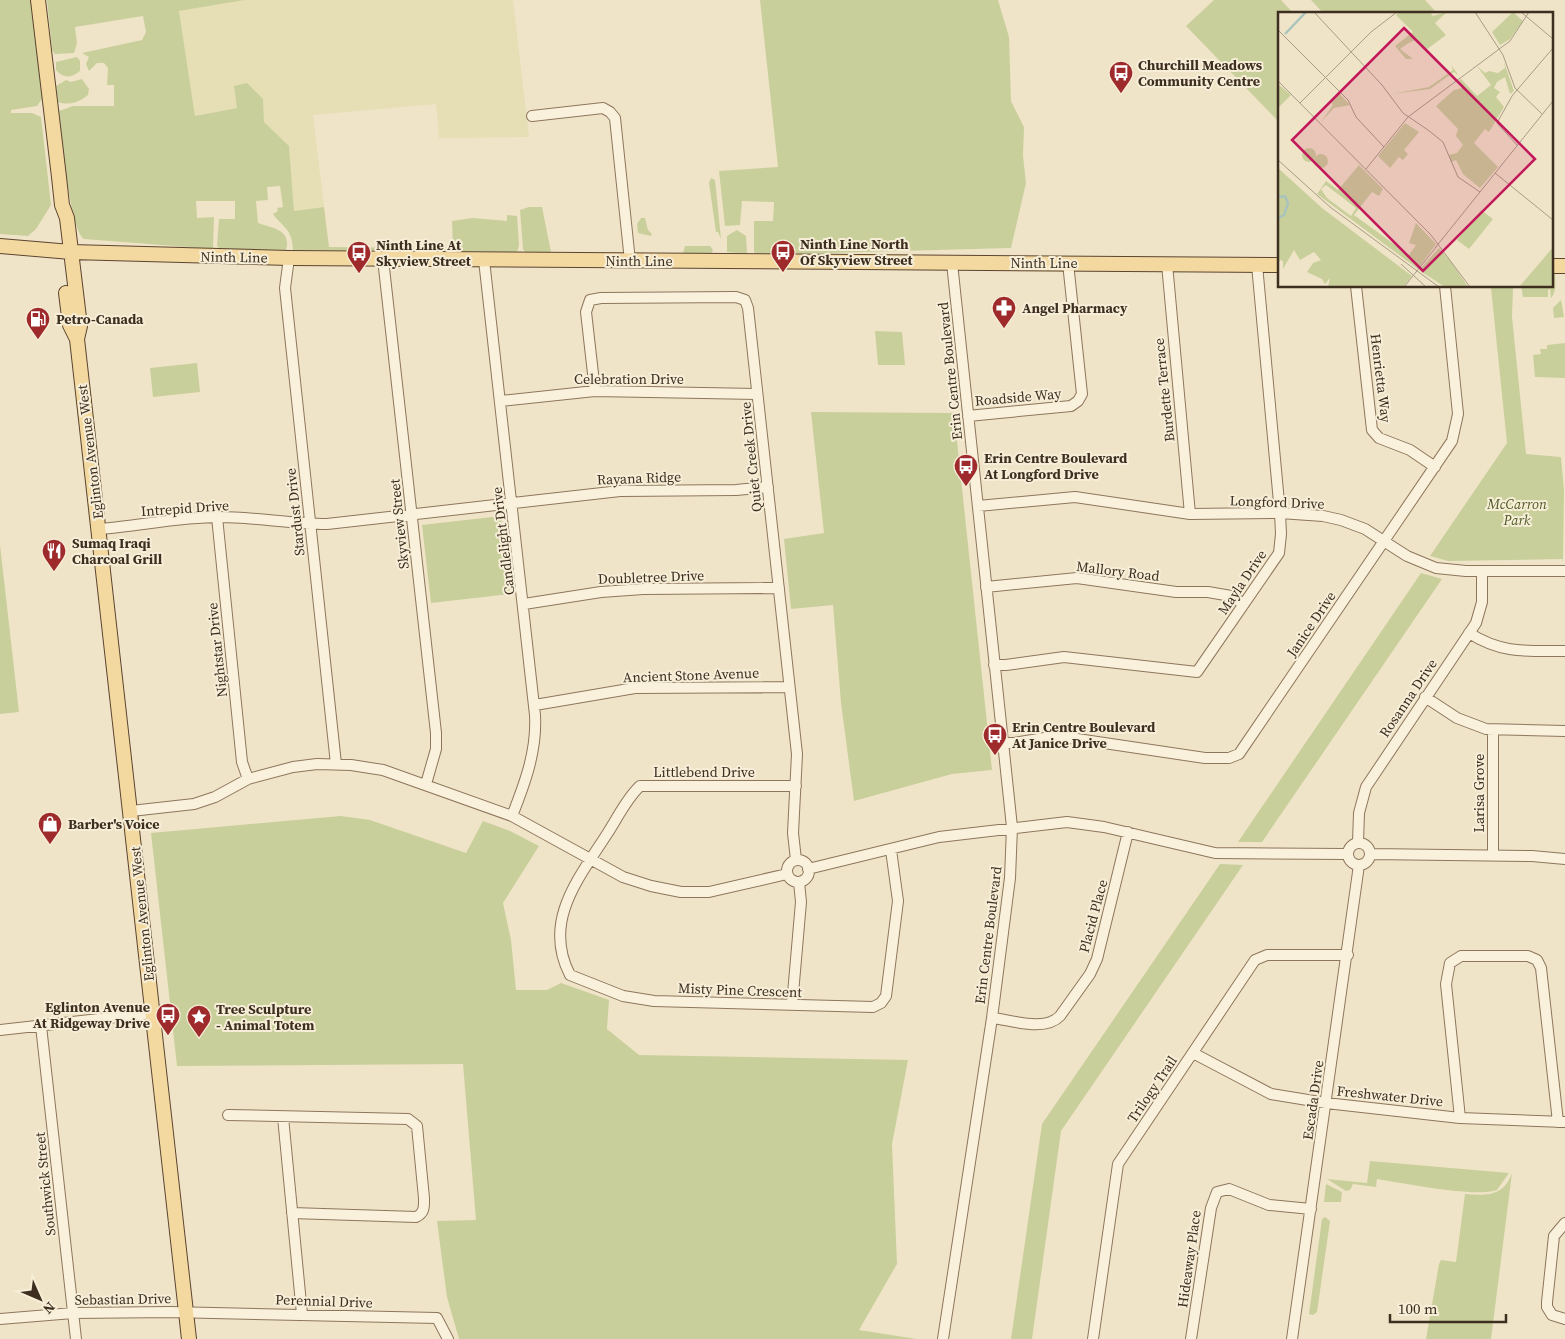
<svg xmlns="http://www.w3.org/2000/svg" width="1565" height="1339" viewBox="0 0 1565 1339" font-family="'Source Serif 4',serif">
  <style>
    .farmland { fill: #e6deb5 }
    .green { fill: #c9cf9b }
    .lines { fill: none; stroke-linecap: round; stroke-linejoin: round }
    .minor-casing { stroke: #8d765c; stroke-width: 12 }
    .major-casing { stroke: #5b4430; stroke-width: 16 }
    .minor { stroke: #faf1dc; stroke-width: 10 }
    .major { stroke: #f3d9a0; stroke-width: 14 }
    .labels { text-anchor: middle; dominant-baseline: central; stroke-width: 4; stroke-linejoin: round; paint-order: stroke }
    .poi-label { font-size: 14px; font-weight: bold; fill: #3d2e20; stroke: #f7eed8; text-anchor: start }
    .street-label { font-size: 14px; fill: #3d2e20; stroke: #f7eed8 }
    .park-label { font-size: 14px; font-style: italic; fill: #4d5a26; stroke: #f7eed8 }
    .inset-river { fill: none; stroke: #a9c4bc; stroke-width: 2.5 }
    .inset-road { fill: none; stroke: #a89b85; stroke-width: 1 }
    .view { fill: #c2185b; fill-opacity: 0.15; stroke: #c2185b; stroke-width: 2.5 }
    .inset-edge { fill: none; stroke: #3d2e20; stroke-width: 2.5 }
  </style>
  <rect width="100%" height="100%" fill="#f0e4c8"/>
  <path class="farmland" d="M245,0H513L529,137L439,138L436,104L313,115L324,207L294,211L289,146L264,122L263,99L237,108L195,116L179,11Z"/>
  <path class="green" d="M0,0H32L42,99L37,106L11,110V113H32L41,117L51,205L36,229L28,236L0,234Z
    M47,0H245L179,11L195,116L237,108L234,86L247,83L263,99L264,122L289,146L294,211L324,207L329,247L421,248L418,251L293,250C292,228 284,229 273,214L278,211L277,208L283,207L280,186L267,187L268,200L256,201L258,223C271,228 292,229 286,250L220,249L217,246L219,219H235V201H196L197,218L214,217L213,249L84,239C69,228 62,134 59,111L73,106H114V85H107L108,68L104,63H97L89,71L86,64L89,57L82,53L142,40L146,32L143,16L75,27L77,43L74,53L55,54L52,50Z
    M760,0H998L1009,37L1011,101L1024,127L1023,156L1026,183L1011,248L757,255L754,252V221H773L774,202L742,201L740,225L725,226L719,171L778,167Z
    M1214,0H1281L1294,14H1279L1278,121L1186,26Z
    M1311,0H1425L1438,14H1324Z
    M77,57L80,61V71C71,78 64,79 56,70V62Z
    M82,79L89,89L88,95C80,102 68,106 58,102L56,86L66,80L71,82Z
    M711,178L715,180L721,239L718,232H716L709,183Z
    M529,207H542L551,252H525L523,249L520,210Z
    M507,215L517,216L519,245L517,252L432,251L428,248L453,247L452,221L473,218L507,221Z
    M641,218H645L648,230L652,234L651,236L638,233L637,224Z
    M737,230L746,236L747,254L727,252V236Z
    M685,246H710L713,250L711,254L683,253Z
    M1551,274H1555C1555,282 1557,291 1551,298L1550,289L1548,290V297H1523L1521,286H1551Z
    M1500,286H1513V289L1512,317L1526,454L1561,457L1564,491L1563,559L1448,561L1430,556L1507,443L1491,288Z
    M1561,300L1564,317L1554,318L1553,308Z
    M875,331L902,332L905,365H878Z
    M1565,343V378L1535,377L1533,355L1541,354L1540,349H1547V345Z
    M197,363L200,392L153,397L150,368Z
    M811,412L954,413L992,770L952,774L854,801L841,703L833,605L791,609L784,539L824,533Z
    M501,516L510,594L431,603L422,525Z
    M0,545L19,712L0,714Z
    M1421,573L1442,579L1262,842H1238Z
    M341,816L370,820L466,853L483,821L510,831L539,846L503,903L511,940L516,990H547L561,983L609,1000L607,1029L639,1055L908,1060L892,1144L897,1264L859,1330L917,1339H459L447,1297L437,1221L476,1220L463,1064L177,1066L151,833Z
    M1220,864L1243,865L1061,1131L1032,1339H1011L1042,1124Z
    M1370,1161L1509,1173L1497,1190C1476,1198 1403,1183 1377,1179L1376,1187L1353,1184L1350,1190L1346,1191L1327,1179L1367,1183Z
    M1512,1173L1491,1339H1426L1439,1264L1441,1260L1456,1262L1465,1194C1487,1196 1504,1196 1512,1173Z
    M1326,1184L1342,1192L1341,1202H1324Z
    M1325,1217L1330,1221L1317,1312L1313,1315L1309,1314L1322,1219Z"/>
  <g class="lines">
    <defs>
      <path id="minor" d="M532,116L603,108L610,112L615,118L630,261
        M289,258L285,288L336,764
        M383,259L436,733V749L426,784
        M484,260L535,715C537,751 525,783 512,816
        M1167,264L1190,514
        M1356,286L1372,430L1379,438L1410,450L1435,467
        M595,391L586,312L590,300L601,298L736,297L745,300L748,308L797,754L793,833L796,860
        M501,401L595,391L757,394
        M968,416L1071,406L1078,401L1082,394L1068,263
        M978,506L1075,497L1190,514L1280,513L1323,516L1341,520L1365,529L1407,556L1436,568L1466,571H1565
        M217,517L242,762L248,779
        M99,529C139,526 179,517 219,517C255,517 291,524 327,524L620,491L736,490L768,487
        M986,587L1077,578L1176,592H1208L1231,596L1244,604
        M524,604L601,592L643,589L779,588
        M1469,633C1502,654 1527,651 1565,651
        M994,665H1006L1064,657L1197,672L1279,553L1281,534L1280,513L1257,265
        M1425,697L1457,718L1486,729L1565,731
        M535,705L635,688L789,687
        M1003,743H1014L1057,736L1205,758H1229L1239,754L1452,441L1458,414L1445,286
        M796,786H640C626,799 617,819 607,834C579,878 542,921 570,975L623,996L654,1001L873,1007L881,1003L886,996L898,901L891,850
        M131,811L194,804L215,797L248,779L293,767L317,764L351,765L383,770L512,816L623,877L651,886L681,892H709L787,874
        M1358,842L1359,813L1366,787L1476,623L1482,602V571
        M1348 854a11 11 0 1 1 22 0a11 11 0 1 1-22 0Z
        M1370,854L1532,856L1565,859
        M1493,855V731
        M787 871a11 11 0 1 1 22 0a11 11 0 1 1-22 0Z
        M808,869L939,837L1067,822L1104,827L1215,853L1347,854
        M792,1005L801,902L799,882
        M992,1018C1011,1020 1045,1032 1060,1016L1090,974L1097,959L1128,832
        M41,1026L76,1339
        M0,1030L153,1013
        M1193,1053L1271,1094L1326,1103L1460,1118L1564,1122
        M228,1115L408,1119L417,1126L424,1198C424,1206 425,1213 416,1217L292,1213
        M283,1117L302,1314
        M1460,1118L1446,984L1450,963L1461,956H1528L1537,960L1541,968L1558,1122
        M1565,1223L1554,1236L1547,1302V1307L1552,1315L1565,1319
        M0,1319L73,1313L170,1312L437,1318L448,1339
        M943,1339L992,1018L1010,878L1012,827L952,263
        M1093,1339L1118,1164L1255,960L1267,955H1348
        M1191,1339L1211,1208L1217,1192L1229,1189L1269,1205L1311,1209
        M1292,1339L1359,865"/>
      <path id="major" d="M38,0L59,177L62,205L67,218L80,326L77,339L189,1339
        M0,246L71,252L289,258L1279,265
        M1551,266H1565
        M66,293L70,325L77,339"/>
    </defs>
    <use href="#minor" class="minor-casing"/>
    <use href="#major" class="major-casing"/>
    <use href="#minor" class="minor"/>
    <use href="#major" class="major"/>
  </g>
  <defs>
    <symbol id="bus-pin" viewBox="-11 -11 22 30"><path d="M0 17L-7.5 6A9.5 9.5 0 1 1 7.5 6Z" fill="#9e2a2b" stroke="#f7eed8"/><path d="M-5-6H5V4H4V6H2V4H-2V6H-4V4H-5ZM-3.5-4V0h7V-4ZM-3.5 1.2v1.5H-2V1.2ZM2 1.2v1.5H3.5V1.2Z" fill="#fff"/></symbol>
    <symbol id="pharmacy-pin" viewBox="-11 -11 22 30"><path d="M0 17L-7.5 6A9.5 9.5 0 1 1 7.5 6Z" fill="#9e2a2b" stroke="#f7eed8"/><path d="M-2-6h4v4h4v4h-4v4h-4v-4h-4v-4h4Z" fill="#fff"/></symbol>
    <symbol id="fuel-pin" viewBox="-11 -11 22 30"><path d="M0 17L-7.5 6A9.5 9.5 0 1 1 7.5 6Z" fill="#9e2a2b" stroke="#f7eed8"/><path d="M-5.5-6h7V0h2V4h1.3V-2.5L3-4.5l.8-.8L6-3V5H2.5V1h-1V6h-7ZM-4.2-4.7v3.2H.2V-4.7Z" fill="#fff"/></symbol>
    <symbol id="restaurant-pin" viewBox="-11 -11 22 30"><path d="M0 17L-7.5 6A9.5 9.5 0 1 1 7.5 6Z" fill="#9e2a2b" stroke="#f7eed8"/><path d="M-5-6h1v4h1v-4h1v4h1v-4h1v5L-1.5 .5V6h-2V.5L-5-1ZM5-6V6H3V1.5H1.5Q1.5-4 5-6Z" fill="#fff"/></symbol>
    <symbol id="shop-pin" viewBox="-11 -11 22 30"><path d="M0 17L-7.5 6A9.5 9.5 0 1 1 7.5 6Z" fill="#9e2a2b" stroke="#f7eed8"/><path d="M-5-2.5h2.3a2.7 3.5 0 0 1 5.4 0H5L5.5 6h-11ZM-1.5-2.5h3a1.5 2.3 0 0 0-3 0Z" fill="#fff"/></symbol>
    <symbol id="sight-pin" viewBox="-11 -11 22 30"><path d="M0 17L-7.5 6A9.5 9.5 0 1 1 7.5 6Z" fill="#9e2a2b" stroke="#f7eed8"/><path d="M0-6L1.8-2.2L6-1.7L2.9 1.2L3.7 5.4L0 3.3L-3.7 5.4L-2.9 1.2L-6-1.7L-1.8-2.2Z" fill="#fff"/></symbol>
  </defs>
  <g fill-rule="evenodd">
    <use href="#bus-pin" x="1107" y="59" width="28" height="38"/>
    <use href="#bus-pin" x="769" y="238" width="28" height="38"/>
    <use href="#bus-pin" x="345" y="239" width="28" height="38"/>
    <use href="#pharmacy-pin" x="990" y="294" width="28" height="38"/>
    <use href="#fuel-pin" x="24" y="305" width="28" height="38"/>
    <use href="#bus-pin" x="952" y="452" width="28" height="38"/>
    <use href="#restaurant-pin" x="40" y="537" width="28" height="38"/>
    <use href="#bus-pin" x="981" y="721" width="28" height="38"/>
    <use href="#shop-pin" x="36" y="810" width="28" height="38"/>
    <use href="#bus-pin" x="154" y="1001" width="28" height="38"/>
    <use href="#sight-pin" x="185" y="1003" width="28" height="38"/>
  </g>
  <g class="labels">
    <g class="poi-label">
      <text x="1138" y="65">Churchill Meadows<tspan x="1138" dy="16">Community Centre</tspan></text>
      <text x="800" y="244">Ninth Line North<tspan x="800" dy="16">Of Skyview Street</tspan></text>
      <text x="376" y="245">Ninth Line At<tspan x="376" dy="16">Skyview Street</tspan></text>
      <text x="1022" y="308">Angel Pharmacy</text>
      <text x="56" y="319">Petro-Canada</text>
      <text x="984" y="458">Erin Centre Boulevard<tspan x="984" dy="16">At Longford Drive</tspan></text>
      <text x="72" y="543">Sumaq Iraqi<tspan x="72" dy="16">Charcoal Grill</tspan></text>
      <text x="1012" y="727">Erin Centre Boulevard<tspan x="1012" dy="16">At Janice Drive</tspan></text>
      <text x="68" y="824">Barber's Voice</text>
      <text x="150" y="1007" text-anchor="end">Eglinton Avenue<tspan x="150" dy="16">At Ridgeway Drive</tspan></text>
      <text x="216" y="1009">Tree Sculpture<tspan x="216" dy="16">- Animal Totem</tspan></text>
    </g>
    <g class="street-label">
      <text transform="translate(234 257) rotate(1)">Ninth Line</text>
      <text x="639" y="261">Ninth Line</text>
      <text x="1044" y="263">Ninth Line</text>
      <text transform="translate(950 371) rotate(-96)">Erin Centre Boulevard</text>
      <text transform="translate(1381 378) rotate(83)">Henrietta Way</text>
      <text x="629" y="379">Celebration Drive</text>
      <text transform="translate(1164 390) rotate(-96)">Burdette Terrace</text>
      <text transform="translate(1018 397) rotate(-5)">Roadside Way</text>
      <text transform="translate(90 452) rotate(-97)">Eglinton Avenue West</text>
      <text transform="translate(751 457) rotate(-96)">Quiet Creek Drive</text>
      <text transform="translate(639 478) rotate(-2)">Rayana Ridge</text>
      <text transform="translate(1277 502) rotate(2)">Longford Drive</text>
      <text transform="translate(185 508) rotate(-4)">Intrepid Drive</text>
      <text transform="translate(295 512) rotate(-96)">Stardust Drive</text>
      <text transform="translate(399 524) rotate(-96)">Skyview Street</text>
      <text transform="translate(503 541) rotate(-97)">Candlelight Drive</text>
      <text transform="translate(1118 571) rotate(7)">Mallory Road</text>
      <text transform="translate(651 577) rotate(-2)">Doubletree Drive</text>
      <text transform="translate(1242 582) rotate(-56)">Mayla Drive</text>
      <text transform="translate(1311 624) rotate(-56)">Janice Drive</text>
      <text transform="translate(217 650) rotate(-96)">Nightstar Drive</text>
      <text transform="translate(691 675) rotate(-2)">Ancient Stone Avenue</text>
      <text transform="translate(1408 698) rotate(-56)">Rosanna Drive</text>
      <text x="704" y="772">Littlebend Drive</text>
      <text transform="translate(1479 793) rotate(-90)">Larisa Grove</text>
      <text transform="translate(142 914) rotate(-96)">Eglinton Avenue West</text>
      <text transform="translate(1093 916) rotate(-75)">Placid Place</text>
      <text transform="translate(988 935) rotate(-83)">Erin Centre Boulevard</text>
      <text transform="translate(740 990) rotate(2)">Misty Pine Crescent</text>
      <text transform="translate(1152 1089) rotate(-56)">Trilogy Trail</text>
      <text transform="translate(1390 1096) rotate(6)">Freshwater Drive</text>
      <text transform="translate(1313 1100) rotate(-82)">Escada Drive</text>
      <text transform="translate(45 1184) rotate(-96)">Southwick Street</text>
      <text transform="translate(1189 1259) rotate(-82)">Hideaway Place</text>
      <text transform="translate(123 1299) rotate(-1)">Sebastian Drive</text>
      <text transform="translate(324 1301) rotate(2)">Perennial Drive</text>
    </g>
    <g class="park-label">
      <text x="1517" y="504">McCarron<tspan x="1517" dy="16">Park</tspan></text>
    </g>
  </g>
  <g transform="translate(1278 12)">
    <rect width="275" height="275" fill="#f0e4c8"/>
    <path d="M122,0H152L155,4L169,0L157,11L168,23L148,38L139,27L129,32L122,37L135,47H128L117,34L135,20L118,3ZM235,0L245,9L232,27L222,33L214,20ZM226,50L236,79L232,82L227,65L219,70L216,76L222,80L218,85L226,95L211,120L207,117L196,131L220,155L202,176L185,162L178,148L173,150L171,143L179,141L185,133L178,124L180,117L158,94L176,78L184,76L180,69L183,67L199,84L213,73L199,54L207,61L211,59L220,61L227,56ZM173,53L181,64L176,60L152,77L114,82L151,75L175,58ZM0,72L13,83L0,96ZM61,81L72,93L56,96L43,110L55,93L53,90ZM127,111L141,120L126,138L130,142L125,148L121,145L112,156L100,144ZM24 143a7 7 0 1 1 14 0a7 7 0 1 1-14 0ZM36 149a7 7 0 1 1 14 0a7 7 0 1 1-14 0ZM81,153L105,177L101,184L94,180L76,203L131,243L138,233L131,231L138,211L158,232L140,257L39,182L48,169L60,178ZM48,173L78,196L73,204L49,186L43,177ZM0,156L44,196L134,264L125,275H50L52,266L47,272L44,267L29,260L35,251L43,248L36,240L22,248L16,238L5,257V249L2,248L0,253ZM203,198L215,207L191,237L179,228ZM275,235V275H241L271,240ZM161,236L169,245L167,247L170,245L190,275H167L141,258Z" fill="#c9cf9b" fill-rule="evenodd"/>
    <path class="inset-river" d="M7,22L28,0M0,185L7,184L10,191L6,203L0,206"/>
    <path class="inset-road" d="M36,0L104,73L125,101L150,118M197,0L225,43L237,76L264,102M243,0L275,27M0,18L70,88L78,105L106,135M0,69L153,223L192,275M22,91L93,20L119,0M150,118L165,130L180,165L202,180M239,133L219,111L234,84L275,36M0,148L52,195L161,275M88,157L130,105L232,29L251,0M217,161L275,208M157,236L275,89M123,252L148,275M126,275L159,234"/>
    <path class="view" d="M126,16L257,147L145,259L14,128Z"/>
    <rect width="275" height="275" class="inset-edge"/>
  </g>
  <g transform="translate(40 1299) rotate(135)" stroke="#f7eed8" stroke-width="4" paint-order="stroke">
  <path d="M0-4L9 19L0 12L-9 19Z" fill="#3d2e20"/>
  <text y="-8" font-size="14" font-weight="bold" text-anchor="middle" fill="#3d2e20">N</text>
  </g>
  <path d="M1390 1314v8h116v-8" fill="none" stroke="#3d2e20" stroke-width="2.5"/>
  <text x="1398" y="1314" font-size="15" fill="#3d2e20" stroke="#f7eed8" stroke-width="4" paint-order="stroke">100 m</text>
</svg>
